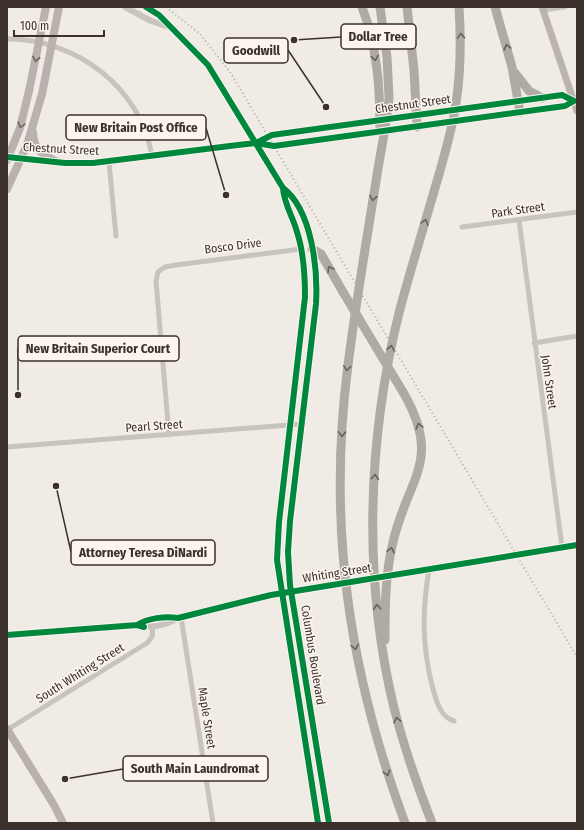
<svg xmlns="http://www.w3.org/2000/svg" width="584" height="830" viewBox="0 0 584 830" font-family="'Fira Sans Condensed',sans-serif">
  <style>
    .lines { fill: none; stroke-linecap: round; stroke-linejoin: round }
    .minor { stroke: #c9c3be; stroke-width: 5 }
    .tertiary { stroke: #c9c3be; stroke-width: 6 }
    .secondary { stroke: #bab3ae; stroke-width: 7 }
    .primary { stroke: #b8b1ad; stroke-width: 8 }
    .motorway { stroke: #afaaa4; stroke-width: 9 }
    .rail { stroke: #b1aca8; stroke-width: 2; stroke-dasharray: 1 3; stroke-linecap: butt }
    .tertiary-bridge { stroke: #c9c3be; stroke-width: 6 }
    .primary-bridge { stroke: #b8b1ad; stroke-width: 8 }
    .motorway-bridge { stroke: #afaaa4; stroke-width: 9 }
    .cycleway-casing { stroke: #fbf5ee; stroke-width: 8 }
    .cycleway { stroke: #00873e; stroke-width: 6 }
    .oneway { stroke: #69615b }
    .oneway2 { stroke: #6d645f }
    .labels { text-anchor: middle; dominant-baseline: central; stroke-width: 3; stroke-linejoin: round; paint-order: stroke }
    .street-label { font-size: 12px; fill: #3b302b; stroke: #fbf5ee }
    .leader { fill: none; stroke: #3b302b; stroke-width: 1.5 }
    .callout-dot { fill: #3b302b; stroke: #fbf5ee; stroke-width: 1.5 }
    .callout { fill: #fbf5ee; stroke: #3b302b; stroke-width: 1.5 }
    .callout-label { font-size: 13px; text-anchor: middle; font-weight: bold; fill: #3b302b }
  </style>
  <rect width="100%" height="100%" fill="#f0ebe5"/>
  <g class="lines">
    <path class="minor" d="M543,10L565,7
      M7,39C75,38 142,88 152,157
      M109,162L116,236
      M519,220L562,547
      M462,227L577,212
      M534,343L577,336
      M169,435L156,281L158,272L165,267L176,265L301,249
      M7,447L302,424
      M429,569C422,611 422,648 433,689C437,702 440,717 454,721
      M181,617L213,823
      M7,730L147,643L152,637L153,626"/>
    <path class="tertiary" d="M125,7L151,21L169,27
      M146,7L159,15L208,65L283,188C312,210 318,269 316,304L290,521L288,552L290,585L329,823
      M479,106L562,95L574,101
      M406,116L437,112
      M477,118L565,106L577,101
      M404,129L435,125
      M256,143L272,135L361,122
      M7,157L65,163H93L238,145L256,143L274,146L360,135
      M283,188C284,204 293,217 297,232C304,253 305,275 305,297L279,522L277,560L318,823
      M399,574L577,545
      M137,625C148,618 165,616 178,618L264,596L322,586
      M7,635L137,625C150,629 167,625 178,618"/>
    <path class="secondary" d="M542,7L577,111"/>
    <path class="primary" d="M33,132C34,152 42,154 58,162
      M7,160L20,128L29,91
      M7,189L27,145L42,94
      M7,729L54,805L63,823"/>
    <path class="motorway" d="M362,7C377,46 380,87 380,128
      M380,7L387,57L389,98C387,123 381,149 377,175C367,238 356,301 348,365C327,526 349,672 405,823
      M407,7L414,70L417,127
      M495,7L512,67L520,112
      M515,73L529,91L542,98
      M312,249L321,254L343,292
      M385,640C385,607 385,575 393,542C408,477 443,461 403,392
      M432,823C417,785 404,747 394,708C363,580 367,441 399,313C410,271 423,230 435,188C443,160 452,132 456,103C461,71 461,39 459,7"/>
    <path class="rail" d="M166,7L200,34L230,72L577,657"/>
    <path class="tertiary-bridge" d="M437,112L479,106
      M361,122L406,116
      M435,125L477,118
      M360,135L404,129
      M322,586L399,574"/>
    <path class="primary-bridge" d="M29,91L46,7
      M42,94L59,7"/>
    <path class="motorway-bridge" d="M343,292L403,392"/>
    <defs>
      <path id="cycleway" d="M146,7L159,15L208,65L283,188C312,210 318,269 316,304L290,521L288,552L290,585L329,823
        M256,143L272,135L562,95L574,101
        M7,157L65,163H93L238,145L256,143L274,146L565,106L574,101
        M283,188C284,204 293,217 297,232C304,253 305,275 305,297L279,522L277,560L318,823
        M137,625C148,618 165,616 178,618L271,595L577,545
        M7,635L137,625L144,627"/>
    </defs>
    <use href="#cycleway" class="cycleway-casing"/>
    <use href="#cycleway" class="cycleway"/>
  </g>
  <defs><path id="oneway-chevron" d="M-2-3.5L2.5 0L-2 3.5" fill="none" stroke-width="1.6" stroke-linecap="round" stroke-linejoin="round"/></defs>
  <g class="oneway">
    <use href="#oneway-chevron" transform="translate(461 36) rotate(-92)"/>
    <use href="#oneway-chevron" transform="translate(507 47) rotate(-105)"/>
    <use href="#oneway-chevron" transform="translate(375 58) rotate(81)"/>
    <use href="#oneway-chevron" transform="translate(373 198) rotate(99)"/>
    <use href="#oneway-chevron" transform="translate(425 222) rotate(-74)"/>
    <use href="#oneway-chevron" transform="translate(330 269) rotate(-121)"/>
    <use href="#oneway-chevron" transform="translate(391 348) rotate(-78)"/>
    <use href="#oneway-chevron" transform="translate(347 368) rotate(97)"/>
    <use href="#oneway-chevron" transform="translate(419 426) rotate(-106)"/>
    <use href="#oneway-chevron" transform="translate(342 434) rotate(92)"/>
    <use href="#oneway-chevron" transform="translate(375 477) rotate(-86)"/>
    <use href="#oneway-chevron" transform="translate(391 550) rotate(-78)"/>
    <use href="#oneway-chevron" transform="translate(377 607) rotate(-95)"/>
    <use href="#oneway-chevron" transform="translate(355 647) rotate(80)"/>
    <use href="#oneway-chevron" transform="translate(397 720) rotate(-104)"/>
    <use href="#oneway-chevron" transform="translate(387 773) rotate(72)"/>
  </g>
  <g class="oneway2">
    <use href="#oneway-chevron" transform="translate(36 59) rotate(101)"/>
    <use href="#oneway-chevron" transform="translate(21 125) rotate(108)"/>
  </g>
  <g class="labels">
    <g class="street-label">
      <text transform="translate(413 104) rotate(-8)">Chestnut Street</text>
      <text transform="translate(61 149) rotate(3)">Chestnut Street</text>
      <text transform="translate(518 210) rotate(-8)">Park Street</text>
      <text transform="translate(233 246) rotate(-7)">Bosco Drive</text>
      <text transform="translate(549 382) rotate(82)">John Street</text>
      <text transform="translate(154 426) rotate(-4)">Pearl Street</text>
      <text transform="translate(337 573) rotate(-9)">Whiting Street</text>
      <text transform="translate(313 655) rotate(81)">Columbus Boulevard</text>
      <text transform="translate(80 673) rotate(-32)">South Whiting Street</text>
      <text transform="translate(207 718) rotate(81)">Maple Street</text>
    </g>
  </g>
  <path class="leader" d="M294 40L341 37M326 107L288 50M226 195L206 128M18 395L18 348M56 486L71 552M65 779L123 769"/>
  <g class="callout-dot">
    <circle cx="294" cy="40" r="4"/>
    <circle cx="326" cy="107" r="4"/>
    <circle cx="226" cy="195" r="4"/>
    <circle cx="18" cy="395" r="4"/>
    <circle cx="56" cy="486" r="4"/>
    <circle cx="65" cy="779" r="4"/>
  </g>
  <g class="callout">
    <rect x="341" y="24" width="75" height="25" rx="4"/>
    <rect x="224" y="38" width="64" height="25" rx="4"/>
    <rect x="66" y="115" width="140" height="25" rx="4"/>
    <rect x="18" y="336" width="161" height="25" rx="4"/>
    <rect x="71" y="540" width="144" height="25" rx="4"/>
    <rect x="123" y="756" width="145" height="25" rx="4"/>
  </g>
  <g class="callout-label">
    <text x="378" y="41">Dollar Tree</text>
    <text x="256" y="55">Goodwill</text>
    <text x="136" y="132">New Britain Post Office</text>
    <text x="98" y="353">New Britain Superior Court</text>
    <text x="143" y="557">Attorney Teresa DiNardi</text>
    <text x="195" y="773">South Main Laundromat</text>
  </g>
  <rect width="584" height="830" fill="none" stroke="#3b302b" stroke-width="16"/>
  <path d="M14 30v6h90v-6" fill="none" stroke="#3b302b" stroke-width="2"/>
  <text x="20" y="30" font-size="12" fill="#3b302b" stroke="#fbf5ee" stroke-width="3" paint-order="stroke">100 m</text>
</svg>
